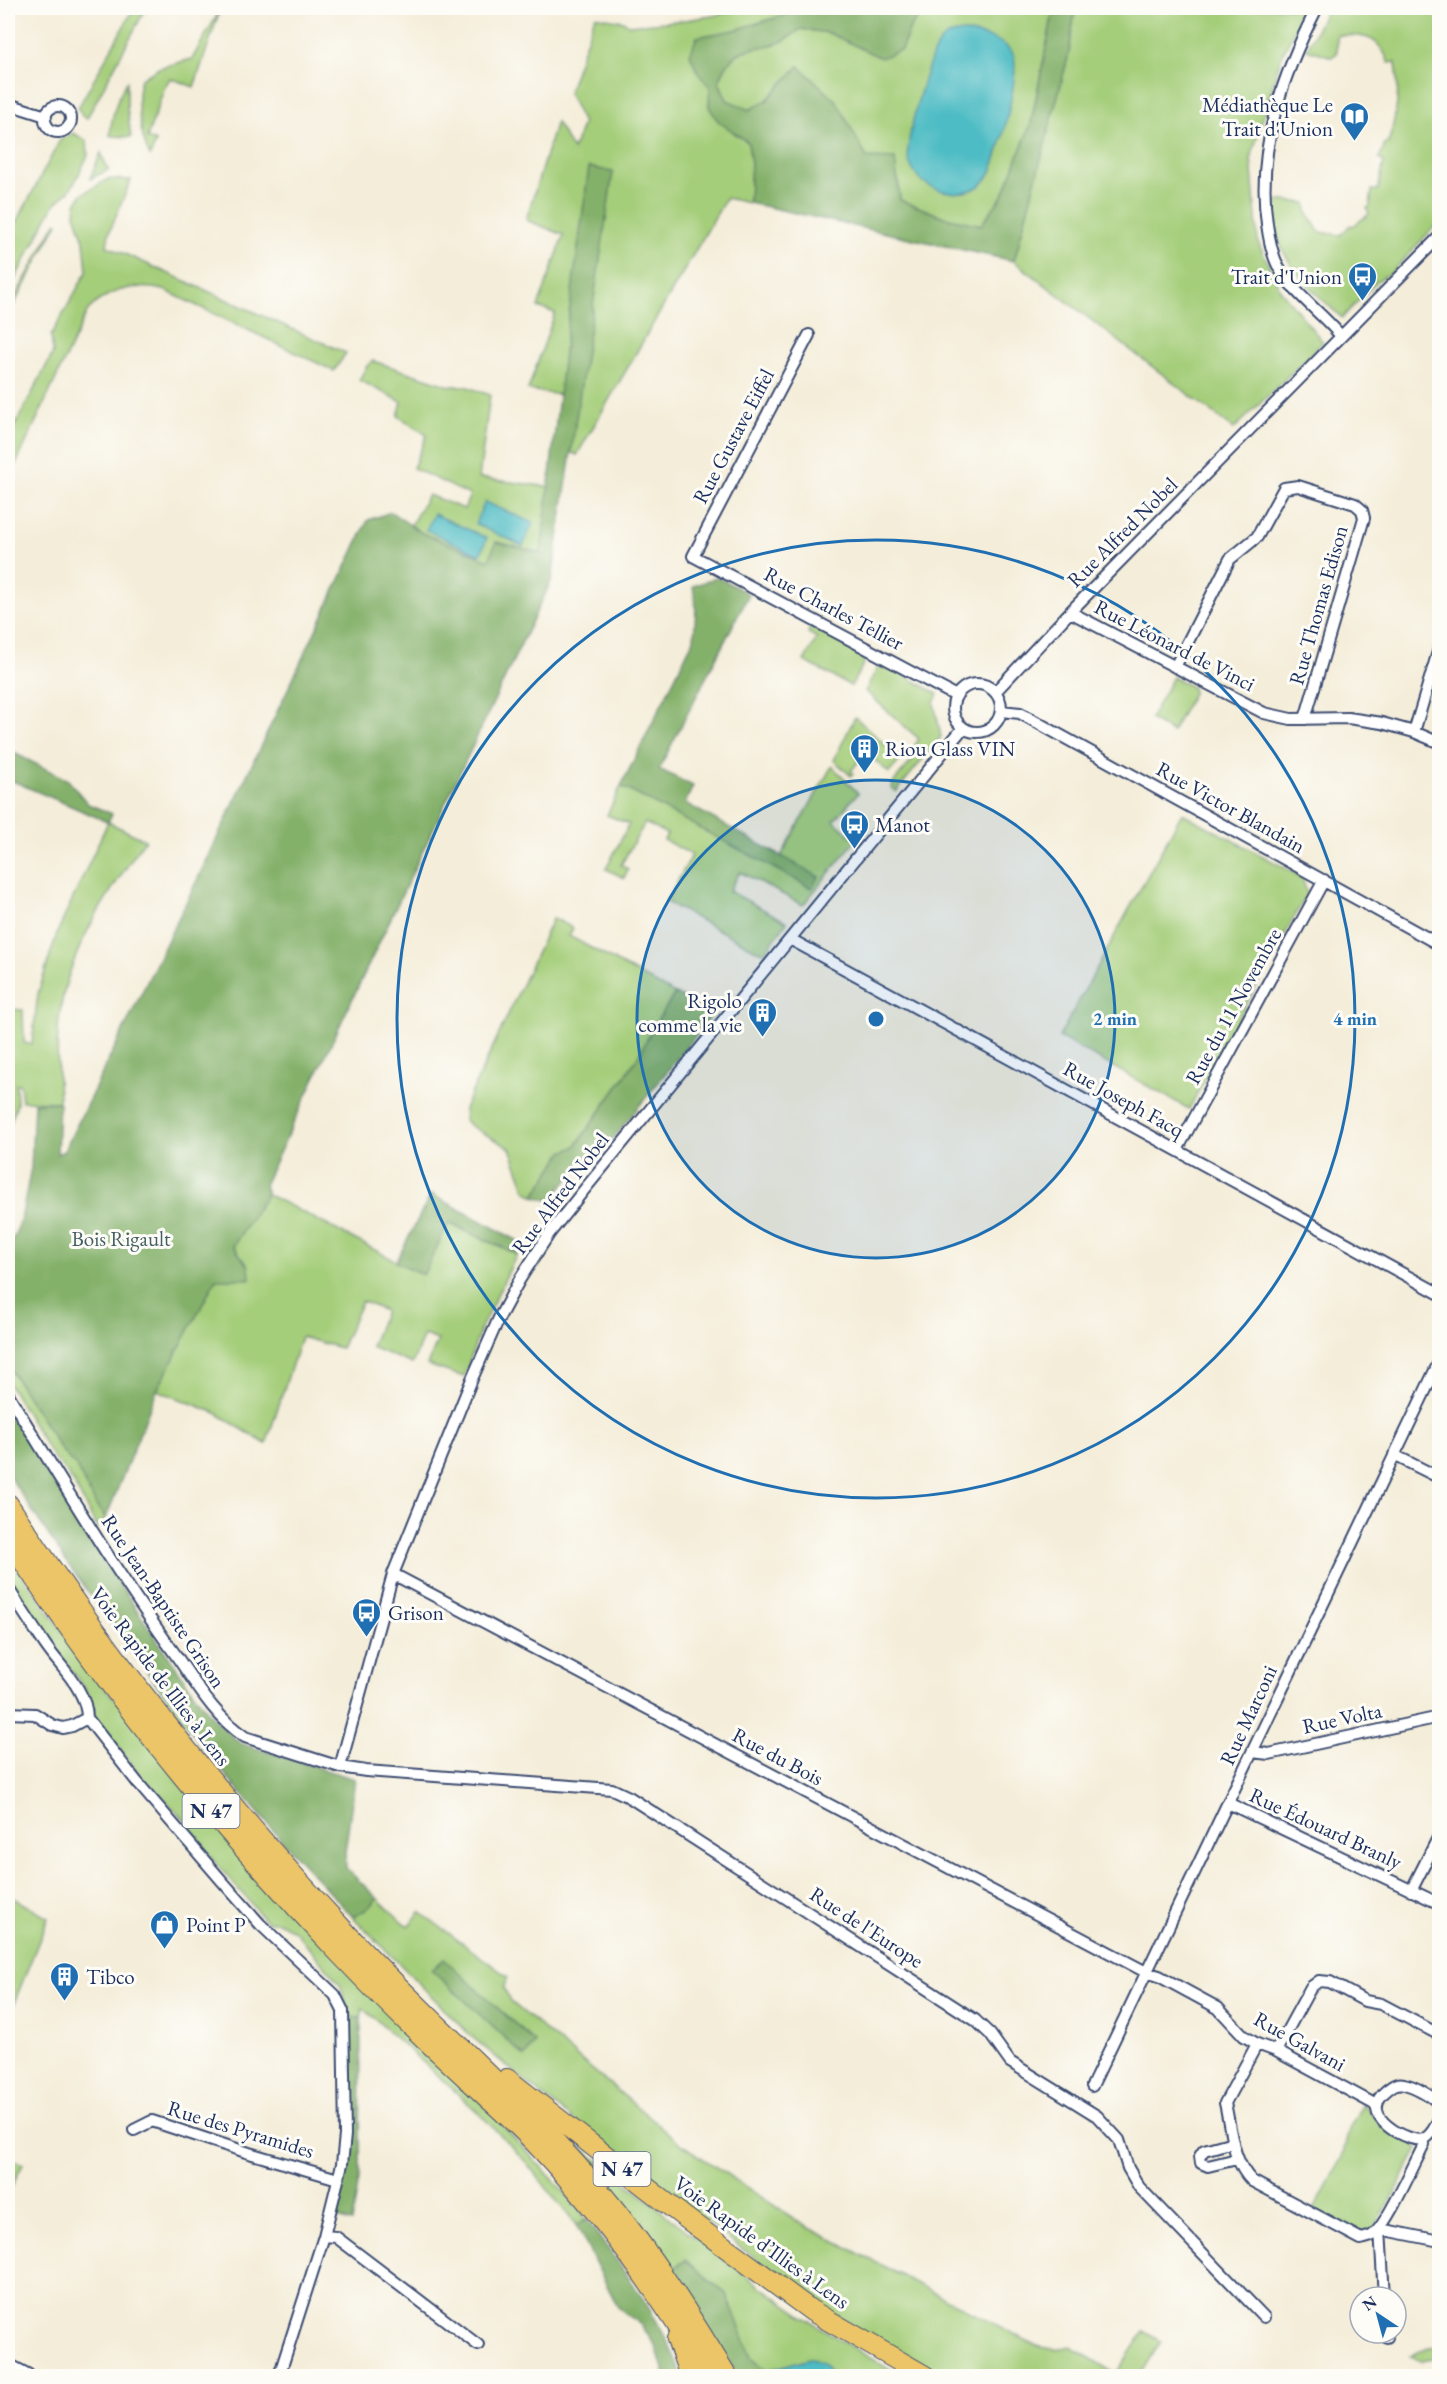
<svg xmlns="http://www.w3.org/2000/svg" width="1447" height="2384" viewBox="0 0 1447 2384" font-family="'EB Garamond',serif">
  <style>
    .green { fill: #a5ce7a; stroke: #607e6c; stroke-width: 1.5; fill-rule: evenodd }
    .forest { fill: #84b16a; stroke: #507064; stroke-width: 1.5 }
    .water { fill: #4dbcc4; stroke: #347691; stroke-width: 1.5 }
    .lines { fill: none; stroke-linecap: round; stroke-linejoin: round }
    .street-casing { stroke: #3c4c70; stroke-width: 14 }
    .highway-casing { stroke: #3c4c70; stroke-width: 22 }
    .street { stroke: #fff; stroke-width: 10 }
    .highway { stroke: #edc569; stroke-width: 20 }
    .ring { fill: none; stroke: #1f6fb2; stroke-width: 3 }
    .labels { text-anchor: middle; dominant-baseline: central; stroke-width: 6; stroke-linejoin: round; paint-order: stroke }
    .shield { fill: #fdfcf7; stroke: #5f6c8c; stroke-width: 1.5 }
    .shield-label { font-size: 20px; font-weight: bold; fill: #1b2f5e }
    .poi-label { font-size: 21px; fill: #1b2f5e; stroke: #fdfcf7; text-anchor: start }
    .street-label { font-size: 21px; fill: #1b2f5e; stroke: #fdfcf7 }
    .park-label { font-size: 21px; fill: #445f66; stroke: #fdfcf7 }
    .centre { fill: #1f6fb2; stroke: #fdfcf7; stroke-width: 3 }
    .ring-label { font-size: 18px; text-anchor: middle; font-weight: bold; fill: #1f6fb2; stroke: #fdfcf7; stroke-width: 6; stroke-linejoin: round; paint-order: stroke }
  </style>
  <rect width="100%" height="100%" fill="#fdfcf7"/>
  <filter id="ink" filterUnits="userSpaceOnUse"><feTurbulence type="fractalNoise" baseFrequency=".0167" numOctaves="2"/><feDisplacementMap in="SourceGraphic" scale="12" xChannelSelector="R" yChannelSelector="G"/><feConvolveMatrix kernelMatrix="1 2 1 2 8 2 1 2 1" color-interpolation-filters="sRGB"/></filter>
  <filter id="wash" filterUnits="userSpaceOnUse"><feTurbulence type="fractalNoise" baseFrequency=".008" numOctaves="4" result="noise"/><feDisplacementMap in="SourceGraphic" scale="24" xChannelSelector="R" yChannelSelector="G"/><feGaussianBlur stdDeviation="1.35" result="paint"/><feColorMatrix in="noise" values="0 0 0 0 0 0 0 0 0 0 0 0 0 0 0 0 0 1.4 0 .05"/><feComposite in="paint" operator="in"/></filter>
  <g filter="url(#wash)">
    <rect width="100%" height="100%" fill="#f4edd9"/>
    <path class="green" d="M134,8H146L87,118L82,116L78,108Z
      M747,8H808L735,30L697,38L698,73L710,87L709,107L736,135L748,142L751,163L749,203L726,198L577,455L571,452L583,366L566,335L560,395L528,390L555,313L538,307L564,235L526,220L556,122L573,150L583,123L568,93L595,16L623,21L629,25C669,22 708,19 747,8Z
      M927,8H1054L1031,123L1003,195L981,225L944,217L900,200L898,178L867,158L853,134L799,66L766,101L749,110L727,100L719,82C731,46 749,51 780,42C787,40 794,33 801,29L829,33L852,43L901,50L911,25Z
      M1075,8H1306L1281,57L1251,158L1258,242L1281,291L1323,342L1234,429L1014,261L1069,53Z
      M1327,8H1439V222L1392,272L1377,281L1342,318C1318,295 1288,271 1278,238C1275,226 1275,212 1273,200L1306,203L1307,212L1319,232L1341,235L1350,225L1353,226L1369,214L1367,208L1370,206L1372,190H1378L1384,162L1379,159L1385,144L1388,143C1397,115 1400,92 1396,62L1389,63C1378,34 1365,36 1337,35V53L1332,57L1307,49Z
      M220,10L194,87L170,78L164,89L147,138L156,142L150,156C141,140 134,97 141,79L159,68L192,59Z
      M127,82V108L131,137L112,136L110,135C112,115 116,98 127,82Z
      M73,133L87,141L88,155L76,180L69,191L54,205L8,292V239L60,140Z
      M101,153L108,170L90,179Z
      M108,179L131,180L109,233L107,246L346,353L334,371L164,290C135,283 110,288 88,310L8,481V439L53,353L51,336L87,271L84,241L75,214L76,204L82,194Z
      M56,223H58L8,316V310Z
      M373,361L450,386H465L490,395L479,478L550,487L541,554L496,542L489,561L422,533L411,525L428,495L464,509L470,495L413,468L427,435L398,416L402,402L359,380L367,366Z
      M810,626L864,654V663L851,686L804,661L817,638L808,633Z
      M881,662L938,694L934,703L941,737L896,792L892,789L893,783L916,756L915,745L919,739L865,691Z
      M1173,677L1192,687L1193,693L1172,732L1150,719Z
      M855,717L901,759L889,773L866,752L851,771L853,773L851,776L834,760Z
      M832,766L858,793L834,821L856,840L803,905L740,872L729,891L787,922L765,952L758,951L666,902L692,855L664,840L667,834L645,823L621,865L628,869L624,878L606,869L629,824L607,815L621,786L811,887L818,877L781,856Z
      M1182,813L1302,877L1307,894L1189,1109L1059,1037Z
      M108,822L145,840C110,891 72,944 61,1006C55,1038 58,1071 59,1102L22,1101L20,1084H16L17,1104L8,1130V1009L23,1010L24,1043L32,1044L38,994L57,933Z
      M553,918L573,928L569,936L675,994L653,1027L641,1052L626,1075L575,1147L563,1152L534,1196L526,1191L510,1148L469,1125L465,1120L464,1109Z
      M267,1194L423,1275L448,1223L517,1254L481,1328L464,1377L427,1365L438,1340L424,1335L412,1364L371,1347L385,1311L362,1301L341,1348L301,1337L266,1444L216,1413L157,1390L216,1279L249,1267L233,1246Z
      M8,1366L62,1451L76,1466L96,1505L106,1518L97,1527C82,1504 75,1476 54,1459L8,1383Z
      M8,1555L96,1678L492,2114L561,2188L586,2219L576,2225L525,2161L481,2115L363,2008L361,2018L348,2017L347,2006L340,1984L295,1931L278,1922H267L213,1860L187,1823L156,1790L144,1780L96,1720L90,1698L85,1689L31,1616L8,1579Z
      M8,1895L48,1918L8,2018Z
      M377,1898L408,1927L420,1912L508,1977L504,1987L510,2001L684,2146L802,2224L1037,2346L1056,2350L1070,2346L1116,2374L1144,2331L1161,2341L1140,2376H951L886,2347L817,2304L647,2178L539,2093L471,2036L353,1917L367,1909ZM443,1960L535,2042L525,2056L433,1970Z
      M1363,2103C1372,2113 1377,2124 1389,2132C1398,2137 1413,2139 1418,2149L1376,2226L1368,2233L1359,2234L1314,2210L1342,2157L1350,2127Z
      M566,2136C675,2220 780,2311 902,2376H832L824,2364L810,2358L766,2371L751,2357L727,2295L686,2260L671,2270L642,2227L564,2138Z
      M8,2158L23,2164L8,2194Z
      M1439,2347V2358L1422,2361L1410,2355L1429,2348Z"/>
    <path class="forest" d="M808,8H927L911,26L901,50L881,58L829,33L801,29C795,33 788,39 781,42C749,53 733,42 719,82L727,100L749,110L766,101L799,66L837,102L867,158L895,159L900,200L944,217L981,225L1003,195L1031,123L1054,8H1075L1069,53L1014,261L749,203L751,163L748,142L718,121L709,107L710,87L698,73L690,54L697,37L735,30Z
      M589,167L613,172L552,579L264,1185L267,1194L233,1246L249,1267L250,1279H216L157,1390L106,1518L96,1505L76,1466L62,1451L8,1366V1251L21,1220L31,1168L34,1103L59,1102L57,1154L64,1151L202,870L368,520L391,512L422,533L489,560L496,542L541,553L566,335Z
      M717,577L749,594L659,769L693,786L685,803L819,877L811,888L621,786L694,639L696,608L693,586Z
      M8,750L68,780L88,804L112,814L108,822L8,779Z
      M675,994L714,1013L608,1145L584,1160L550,1201L534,1196L563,1152L575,1147L626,1075L641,1052L653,1027Z
      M431,1194L520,1242L517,1254L449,1223L423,1275L396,1262Z
      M8,1405C59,1488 110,1572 166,1653C189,1685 209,1721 242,1744L355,1779L345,1852L346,1868L377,1898L367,1909L353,1917L286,1845L210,1757L67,1563L8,1474Z
      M444,1959L535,2042L525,2057L432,1970Z
      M348,2017L361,2018L360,2173L352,2222L336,2218L347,2165L350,2135Z
      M586,2219C622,2268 662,2318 682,2376H665L656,2347L642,2326L618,2307L576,2225Z
      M686,2260L727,2295L751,2357L766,2371L767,2376H738L671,2270Z"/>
    <path class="water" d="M965,32C981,35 1005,39 1013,54C1021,70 999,162 988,177C968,207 910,191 908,154C907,136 929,54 940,42C947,34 956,33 965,32Z
      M485,502L533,523L523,546L475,524Z
      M434,514L487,538L480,555L426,530Z
      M810,2358L824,2364L832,2376H767L766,2371Z"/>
  </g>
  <g filter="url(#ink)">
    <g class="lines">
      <defs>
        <path id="street" d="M1317,8C1283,74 1256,148 1267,224C1269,239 1272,255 1279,268C1295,295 1321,312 1341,336
          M8,104L46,116
          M45 119a13 13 0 1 1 26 0a13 13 0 1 1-26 0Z
          M809,335L693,556L956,696
          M1070,612L1264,713L1291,719L1348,718L1382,723L1414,732L1440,743
          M1175,667L1230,559L1257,537L1284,488L1298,486L1355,504L1362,510L1364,518L1305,719
          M953 708a24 24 0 1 1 48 0a24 24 0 1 1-48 0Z
          M995,692L1070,612L1440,236
          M1001,711L1020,713L1440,945
          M1414,732L1440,645
          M790,939L1440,1294
          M1177,1150L1324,880
          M8,1394C62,1482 115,1571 175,1654C196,1684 215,1717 245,1737L340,1767L366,1771L612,1789L629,1797L975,2020L990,2034L1010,2062L1097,2116L1119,2140L1128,2168L1139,2187L1264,2317
          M1394,1455L1440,1478
          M393,1574L1146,1972L1159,1976L1218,2008L1244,2036L1257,2044L1276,2051L1376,2105
          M8,1588C20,1607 33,1627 46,1646C61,1668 87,1690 87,1718
          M8,1713L35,1714L52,1725L63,1728L72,1726L87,1718
          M87,1718L137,1782L222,1881L260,1924L335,1995L343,2011L345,2135L342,2164L324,2236L279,2376
          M1252,1752L1269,1754L1440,1717
          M340,1767L393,1574L472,1379L499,1318L520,1279L549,1234L584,1190L963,728
          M1228,1803L1440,1904
          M1411,1891L1440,1834
          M1257,2044L1225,2103C1231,2129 1232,2161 1252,2181L1361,2239C1366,2238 1371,2237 1374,2234C1388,2223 1414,2164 1424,2145L1422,2140
          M1276,2051L1311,1987L1319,1981L1330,1982L1365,2001L1381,2004L1440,2035
          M1092,2086L1440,1360
          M1440,2105C1433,2096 1414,2086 1404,2084C1397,2082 1392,2086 1387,2090C1354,2116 1410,2144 1424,2139C1432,2135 1437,2124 1440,2116
          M134,2130L152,2121L249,2153L338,2179
          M1233,2142L1204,2150L1200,2156L1201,2163L1208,2166L1237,2159
          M1380,2229L1384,2297
          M1380,2229L1440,2241
          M324,2236L336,2237L478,2345
          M1387,2333V2337
          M8,2364L31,2376"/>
        <path id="highway" d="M8,1504C109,1658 223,1802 350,1937C428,2020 515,2095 590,2180C643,2240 686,2309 727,2376
          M8,1538C105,1687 218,1826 341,1955C380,1996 421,2036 463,2075C488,2099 515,2121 539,2147C605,2217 660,2294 709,2376
          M507,2079L683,2216L812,2311L925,2376
          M677,2339L690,2376"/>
      </defs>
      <use href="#street" class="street-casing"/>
      <use href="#highway" class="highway-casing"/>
      <use href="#street" class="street"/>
      <use href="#highway" class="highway"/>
    </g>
  </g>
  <circle cx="876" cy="1019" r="239" fill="#1f6fb2" fill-opacity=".12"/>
  <g class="ring">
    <circle cx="876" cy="1019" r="239"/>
    <circle cx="876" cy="1019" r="479"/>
  </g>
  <defs>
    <symbol id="library-pin" viewBox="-11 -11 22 30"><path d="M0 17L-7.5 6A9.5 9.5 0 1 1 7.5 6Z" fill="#1f6fb2" stroke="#fdfcf7"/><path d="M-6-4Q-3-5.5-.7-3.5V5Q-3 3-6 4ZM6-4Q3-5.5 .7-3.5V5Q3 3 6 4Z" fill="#fff"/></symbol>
    <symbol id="bus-pin" viewBox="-11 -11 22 30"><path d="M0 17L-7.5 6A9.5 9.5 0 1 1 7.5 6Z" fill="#1f6fb2" stroke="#fdfcf7"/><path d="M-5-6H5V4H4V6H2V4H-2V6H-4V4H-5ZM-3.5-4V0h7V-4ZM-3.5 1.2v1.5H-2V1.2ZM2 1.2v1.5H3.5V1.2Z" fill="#fff"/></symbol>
    <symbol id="building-pin" viewBox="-11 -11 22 30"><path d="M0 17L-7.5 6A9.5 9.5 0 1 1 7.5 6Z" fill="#1f6fb2" stroke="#fdfcf7"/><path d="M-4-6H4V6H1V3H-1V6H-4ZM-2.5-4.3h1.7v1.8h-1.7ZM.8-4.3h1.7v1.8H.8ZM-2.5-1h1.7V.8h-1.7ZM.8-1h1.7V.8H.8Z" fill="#fff"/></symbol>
    <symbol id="shop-pin" viewBox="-11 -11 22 30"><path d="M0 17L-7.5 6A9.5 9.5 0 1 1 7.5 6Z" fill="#1f6fb2" stroke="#fdfcf7"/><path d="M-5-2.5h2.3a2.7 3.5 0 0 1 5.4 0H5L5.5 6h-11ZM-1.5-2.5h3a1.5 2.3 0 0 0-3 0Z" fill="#fff"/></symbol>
  </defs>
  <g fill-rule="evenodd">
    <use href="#library-pin" x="1338" y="100" width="33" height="45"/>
    <use href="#bus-pin" x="1346" y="260" width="33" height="45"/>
    <use href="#building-pin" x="848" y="732" width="33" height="45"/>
    <use href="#bus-pin" x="838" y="808" width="33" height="45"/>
    <use href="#building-pin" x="746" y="996" width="33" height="45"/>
    <use href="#bus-pin" x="350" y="1596" width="33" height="45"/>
    <use href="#shop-pin" x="148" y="1908" width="33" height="45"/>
    <use href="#building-pin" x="48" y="1960" width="33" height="45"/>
  </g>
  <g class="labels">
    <g class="shield">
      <rect x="182.5" y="1794" width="57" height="34" rx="4.5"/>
      <rect x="593.5" y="2152" width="57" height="34" rx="4.5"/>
    </g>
    <g class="shield-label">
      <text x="211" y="1811">N 47</text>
      <text x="622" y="2169">N 47</text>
    </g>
    <g class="poi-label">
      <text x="1333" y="104" text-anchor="end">Médiathèque Le<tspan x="1333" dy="24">Trait d'Union</tspan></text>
      <text x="1342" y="276" text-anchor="end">Trait d'Union</text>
      <text x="885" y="748">Riou Glass VIN</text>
      <text x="875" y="824">Manot</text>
      <text x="742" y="1000" text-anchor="end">Rigolo<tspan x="742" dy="24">comme la vie</tspan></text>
      <text x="388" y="1612">Grison</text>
      <text x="186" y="1924">Point P</text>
      <text x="86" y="1976">Tibco</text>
    </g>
    <g class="street-label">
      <text transform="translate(733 436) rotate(-62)">Rue Gustave Eiffel</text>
      <text transform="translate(1122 532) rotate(-45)">Rue Alfred Nobel</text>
      <text transform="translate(1318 605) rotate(-74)">Rue Thomas Edison</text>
      <text transform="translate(834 608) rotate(28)">Rue Charles Tellier</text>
      <text transform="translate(1175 645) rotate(27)">Rue Léonard de Vinci</text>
      <text transform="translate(1231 807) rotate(29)">Rue Victor Blandain</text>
      <text transform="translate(1233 1006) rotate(-61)">Rue du 11 Novembre</text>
      <text transform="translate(1124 1099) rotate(29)">Rue Joseph Facq</text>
      <text transform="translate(560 1193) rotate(-53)">Rue Alfred Nobel</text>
      <text transform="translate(164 1601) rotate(56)">Rue Jean-Baptiste Grison</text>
      <text transform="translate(161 1676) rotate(53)">Voie Rapide de Illies à Lens</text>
      <text transform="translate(1248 1715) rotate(-65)">Rue Marconi</text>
      <text transform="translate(1342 1718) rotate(-12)">Rue Volta</text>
      <text transform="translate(778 1756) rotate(28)">Rue du Bois</text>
      <text transform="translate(1326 1828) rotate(25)">Rue Édouard Branly</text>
      <text transform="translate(867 1927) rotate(33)">Rue de l'Europe</text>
      <text transform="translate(1300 2041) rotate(29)">Rue Galvani</text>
      <text transform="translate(241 2129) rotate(17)">Rue des Pyramides</text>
      <text transform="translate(762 2242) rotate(36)">Voie Rapide d’Illies à Lens</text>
    </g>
    <g class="park-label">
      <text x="121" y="1238">Bois Rigault</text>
    </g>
  </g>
  <circle cx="876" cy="1019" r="9" class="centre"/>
  <g class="ring-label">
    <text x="1115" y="1025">2 min</text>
    <text x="1355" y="1025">4 min</text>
  </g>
  <rect width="1447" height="2384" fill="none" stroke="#fdfcf7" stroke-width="30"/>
  <g transform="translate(1378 2315) rotate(324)"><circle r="28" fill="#fdfcf7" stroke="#a3aaba" stroke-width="1.5"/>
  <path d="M0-4.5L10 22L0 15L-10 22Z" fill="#1f6fb2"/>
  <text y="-9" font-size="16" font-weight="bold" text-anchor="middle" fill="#1b2f5e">N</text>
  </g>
</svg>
